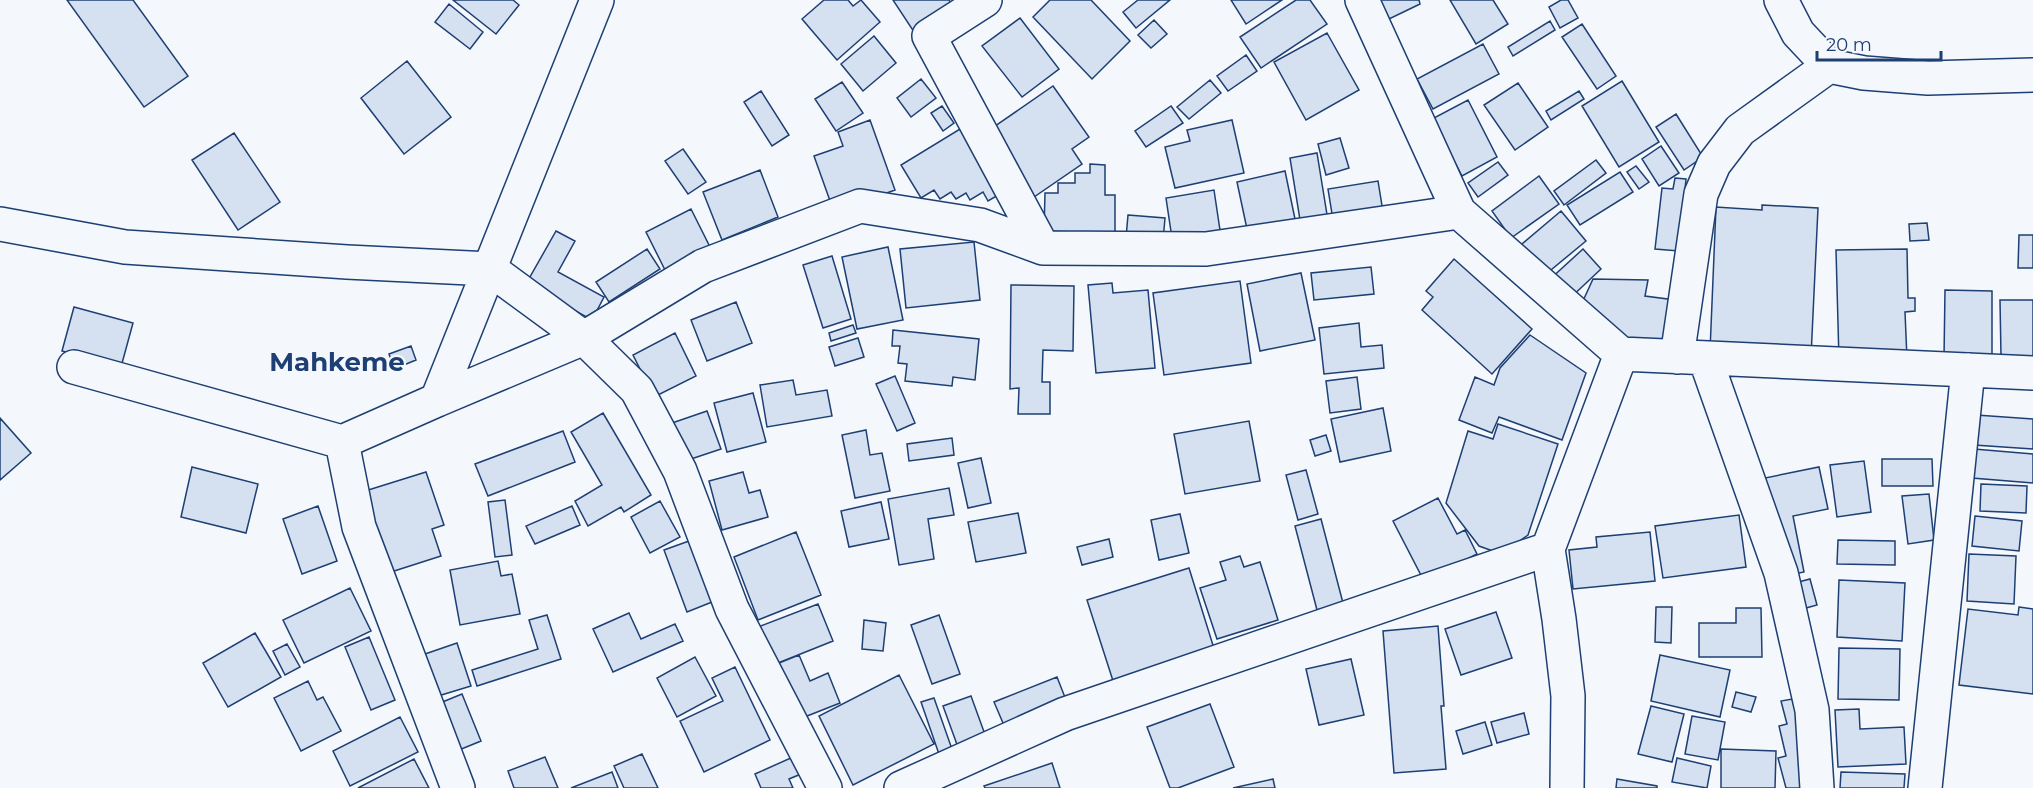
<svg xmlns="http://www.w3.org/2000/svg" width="2033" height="788" viewBox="0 0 2033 788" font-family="Montserrat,sans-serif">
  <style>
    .building { fill: #d5e0f0; stroke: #1d3f73; stroke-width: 1.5 }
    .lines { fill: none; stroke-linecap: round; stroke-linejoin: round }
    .minor-casing { stroke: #1d3f73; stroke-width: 36 }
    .minor { stroke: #f4f7fb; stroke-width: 33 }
    .labels { text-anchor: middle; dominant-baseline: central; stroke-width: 4.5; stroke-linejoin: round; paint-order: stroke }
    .district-label { font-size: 26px; font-weight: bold; fill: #1d3f73; stroke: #f4f7fb }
  </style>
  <rect width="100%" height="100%" fill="#f4f7fb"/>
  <path class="building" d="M67,0H133L188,76L144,107Z
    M453,0H513L519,5L496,34Z
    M824,0H848L853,6L861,0L880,22L837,60L802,19Z
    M893,0H949L958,12L918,38Z
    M1050,0H1091L1130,41L1092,79L1033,17Z
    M1138,0H1170L1136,28L1123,12Z
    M1231,0H1282L1246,24Z
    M1296,0H1310L1327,24L1261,68L1240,37Z
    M1379,0H1419L1420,4L1389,19Z
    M1450,0H1493L1508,24L1476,44Z
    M1561,0H1568L1578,18L1560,28L1549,7Z
    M449,4L483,32L470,49L435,22Z
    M1020,18L1059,69L1022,97L982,46Z
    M1154,20L1167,34L1151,48L1138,35Z
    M1550,21L1555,30L1513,56L1508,47Z
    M1582,24L1616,76L1597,89L1562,37Z
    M1327,33L1359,90L1306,120L1274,62Z
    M874,36L896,63L863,91L841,64Z
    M1483,44L1499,74L1433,109L1417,79Z
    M1246,55L1257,71L1228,91L1217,76Z
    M407,61L451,117L404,154L361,98Z
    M921,79L936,98L911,117L897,98Z
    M1210,80L1221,93L1189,119L1177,107Z
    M1622,81L1659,142L1619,167L1582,106Z
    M842,82L863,113L836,131L815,99Z
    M1518,83L1548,127L1515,150L1484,105Z
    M1053,86L1089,137L1072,149L1082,164L1034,197L988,131Z
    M761,91L789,135L772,146L744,102Z
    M1579,91L1584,99L1551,120L1546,111Z
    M1468,100L1497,157L1462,176L1432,119Z
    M942,106L954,123L943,131L931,113Z
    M1171,106L1183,123L1146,147L1135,131Z
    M1676,114L1703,157L1684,170L1656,127Z
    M870,120L895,190L834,212L814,156L843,146L838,132Z
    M1232,120L1244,173L1175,188L1165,147L1190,141L1187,130Z
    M960,129L1000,194L988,201L983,192L970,200L966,193L956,199L951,192L940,199L934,190L921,198L901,165Z
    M234,133L280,202L238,230L192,160Z
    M1340,138L1349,168L1326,175L1318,144Z
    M1661,146L1679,173L1659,186L1642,159Z
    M683,149L706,182L688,194L665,161Z
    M1317,153L1329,227L1302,232L1290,158Z
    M1596,160L1606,173L1564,205L1554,191Z
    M1498,162L1508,175L1478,197L1468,183Z
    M1090,164L1105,165V195H1115V233L1044,231L1045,193H1058V183H1075V173H1090Z
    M1636,166L1649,182L1639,189L1627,172Z
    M760,170L778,217L722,240L703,192Z
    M1285,171L1295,219L1247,229L1237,182Z
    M1620,172L1633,192L1580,225L1567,205Z
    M1539,176L1559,204L1511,238L1492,211Z
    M1675,178L1686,179L1679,251L1655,249L1662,188L1673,189Z
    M1378,181L1384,218L1334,226L1328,189Z
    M1214,190L1221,237L1173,245L1166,198Z
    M1762,205L1818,208L1811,357L1710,351L1716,207L1762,210Z
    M691,209L710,247L665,270L646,232Z
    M1561,211L1586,241L1540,279L1516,249Z
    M1128,215L1165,218L1163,241L1126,238Z
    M1927,223L1929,240L1910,241L1909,224Z
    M556,231L575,241L558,272L604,297L592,320L526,284Z
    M2019,235H2033V268H2018Z
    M974,242L980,300L906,308L900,249Z
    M888,247L903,320L857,329L842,257Z
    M647,249L660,269L609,302L596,282Z
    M1583,249L1601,269L1567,301L1548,281Z
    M1907,249L1908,298H1915V311L1905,312L1907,359L1839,360L1836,250Z
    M832,256L851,319L823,328L803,265Z
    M1454,259L1532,329L1492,374L1422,310L1433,297L1426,291Z
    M1371,267L1374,294L1314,300L1311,273Z
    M1301,273L1315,340L1260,351L1247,284Z
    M1593,279L1648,280L1645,296L1675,300L1668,349L1606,339L1577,314Z
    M1240,281L1251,363L1164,375L1153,293Z
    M1112,283L1113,293L1148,290L1155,368L1096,373L1088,285Z
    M1011,285L1074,286L1073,351L1043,350L1042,382H1050V414H1018L1019,388L1010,389Z
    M1945,290L1992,291V359L1944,358Z
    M2000,300H2033V356H2001Z
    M736,302L752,343L707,361L691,320Z
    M74,307L133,323L121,367L62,351Z
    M1359,323L1361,347L1382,345L1384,368L1324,374L1319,328Z
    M853,325L856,333L831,341L829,333Z
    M893,330L979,339L975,380L953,377L952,386L905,381L907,364L898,363L900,346H892Z
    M675,333L696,376L654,397L633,355Z
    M1530,335L1586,373L1562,440L1499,417L1492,433L1459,420L1475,377L1494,385L1500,368Z
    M858,338L864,357L835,366L829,347Z
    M411,346L416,360L394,369L389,354Z
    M895,376L915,423L897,431L876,384Z
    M1357,377L1361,409L1330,413L1326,381Z
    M793,380L796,395L827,390L832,416L767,427L760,385Z
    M753,393L766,442L727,452L714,403Z
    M1383,408L1391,451L1340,462L1331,419Z
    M707,411L721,449L685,461L672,423Z
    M603,413L651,495L624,512L621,507L588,526L575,501L602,485L571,432Z
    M1976,415L2033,419V449L1974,445Z
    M0,418L31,453L0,480Z
    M1249,421L1260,481L1185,494L1174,434Z
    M1498,424L1558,444L1528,535L1501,554L1479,546L1446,503L1468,431L1493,439Z
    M866,430L870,455L882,453L890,491L855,498L842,435Z
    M563,431L575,462L488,496L475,464Z
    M1326,435L1331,451L1315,456L1310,440Z
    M952,438L954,455L909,461L907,444Z
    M1974,449L2033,454V483L1972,478Z
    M981,458L991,503L968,508L958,463Z
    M1882,459H1932L1933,486H1882Z
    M1864,461L1871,512L1837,517L1830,465Z
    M192,467L258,484L246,533L181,517Z
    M1819,467L1828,509L1793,516L1804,572L1784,576L1765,478Z
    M1306,470L1318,514L1298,520L1286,475Z
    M426,472L444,525L432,529L441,556L391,572L365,491Z
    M743,472L749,493L760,490L768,517L722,530L709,481Z
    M1981,484L2027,486L2026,513L1980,511Z
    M949,488L954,515L928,519L934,559L899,565L888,499Z
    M1929,494L1934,540L1908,544L1902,496Z
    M1438,498L1457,534L1465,530L1477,554L1424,581L1393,521Z
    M505,500L512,555L495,557L488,502Z
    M660,501L680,537L650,553L631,517Z
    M881,502L889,539L849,547L841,511Z
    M318,506L337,561L302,574L283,519Z
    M572,506L580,525L535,544L526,526Z
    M1018,513L1026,553L976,562L968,522Z
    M1180,514L1189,553L1159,560L1151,520Z
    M1739,515L1746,567L1663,578L1655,526Z
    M1975,516L2022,521L2019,551L1972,546Z
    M1321,519L1343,603L1317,610L1295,526Z
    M796,532L821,595L758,620L734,557Z
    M1650,532L1655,581L1573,589L1569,550L1597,547L1596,537Z
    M1109,539L1113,557L1082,565L1077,547Z
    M1838,540L1895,541V565L1837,564Z
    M689,541L712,602L687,612L664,550Z
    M1969,554L2016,556L2014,604L1967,601Z
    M1240,556L1244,567L1260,562L1278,620L1217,639L1200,588L1226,580L1220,562Z
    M498,561L501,576L512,574L520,614L460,625L450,570Z
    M1189,568L1216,655L1115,687L1087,600Z
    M1810,579L1817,605L1795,611L1787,585Z
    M1839,580L1905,583L1902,641L1837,637Z
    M350,588L371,631L304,663L283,620Z
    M818,604L833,641L773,665L758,627Z
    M1656,607H1672L1671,643L1655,642Z
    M2019,607L2033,609V694L1959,685L1968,609L2018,615Z
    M1736,608H1761L1762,657H1699V623H1736Z
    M1496,612L1512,658L1461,675L1445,629Z
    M629,613L641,639L675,624L683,641L613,672L593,629Z
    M547,615L561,659L477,686L472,670L538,649L529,620Z
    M939,615L960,674L932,684L911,625Z
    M864,620L886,623L883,651L862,649Z
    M1438,626L1444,706H1441L1446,769L1394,773L1383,631Z
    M255,633L281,677L228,707L203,663Z
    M369,637L395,700L371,710L345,647Z
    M457,643L471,686L438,696L425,654Z
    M287,644L300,667L285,675L273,651Z
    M1839,648L1900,649L1899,700L1838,699Z
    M799,655L810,681L828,673L840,703L797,720L774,665Z
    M1660,655L1730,670L1720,717L1651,701Z
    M695,657L716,696L677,717L657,678Z
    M1351,659L1364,715L1319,725L1306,669Z
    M735,667L770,740L704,772L680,721L723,701L712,678Z
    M899,675L934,744L853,785L819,716Z
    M1057,677L1068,705L1006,730L994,702Z
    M308,681L317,700L323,697L341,731L301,751L274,698Z
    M1736,692L1756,697L1751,712L1732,707Z
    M462,694L481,741L459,750L440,703Z
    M971,696L987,740L959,750L943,706Z
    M934,698L953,752L940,757L921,702Z
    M1792,699L1816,787L1811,788H1786L1778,758L1786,756L1779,726L1787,724L1781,701Z
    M1210,704L1234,767L1178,788H1170L1147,727Z
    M1651,706L1684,714L1672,762L1638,754Z
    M1859,709L1860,729L1904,727L1906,764L1838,767L1835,710Z
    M1524,713L1529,734L1497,743L1491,722Z
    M1692,716L1725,722L1718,760L1685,754Z
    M400,717L418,752L350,786L333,751Z
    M1485,722L1492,745L1463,754L1456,731Z
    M1721,749L1776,751L1775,788H1721Z
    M642,754L658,788H624L614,766Z
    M545,757L558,788H514L508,771Z
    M793,757L801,774L789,779L793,788H761L755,774Z
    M1677,758L1711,766L1707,788L1672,782Z
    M414,759L429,788H358Z
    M1052,763L1060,788H985L984,786Z
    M612,772L618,788H571Z
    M1841,772L1905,774L1904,788H1840Z
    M1273,779L1275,788H1233Z
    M1617,779L1657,786V788H1616Z"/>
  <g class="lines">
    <defs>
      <path id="minor" d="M985,0L929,36L1043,248
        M1362,0L1459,212L1621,354L2033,373
        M1781,0L1798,33L1829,66L1864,73L1928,78L2033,75
        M0,224L125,247L347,262L490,269L584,338L637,390L680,471L732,609L825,788
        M1677,357L1701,194L1714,164L1740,130L1829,66
        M1705,358L1781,573L1812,710L1817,788
        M74,367L342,442
        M437,400L584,338L703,266L860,206L980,225L1043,248L1206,249L1459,212
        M1548,549L1559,619L1568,696L1567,788
        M458,788L359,527L342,442L437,400L597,0
        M901,788L1065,714L1548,549L1621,354
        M1925,788L1968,370"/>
    </defs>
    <use href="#minor" class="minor-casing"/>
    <use href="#minor" class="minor"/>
  </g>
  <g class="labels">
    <g class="district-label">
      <text x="337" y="362">Mahkeme</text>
    </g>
  </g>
  <path d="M1817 51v9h124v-9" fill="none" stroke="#1d3f73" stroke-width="3"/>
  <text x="1826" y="51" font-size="18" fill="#1d3f73" stroke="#f4f7fb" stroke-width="4.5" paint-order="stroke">20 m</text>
</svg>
